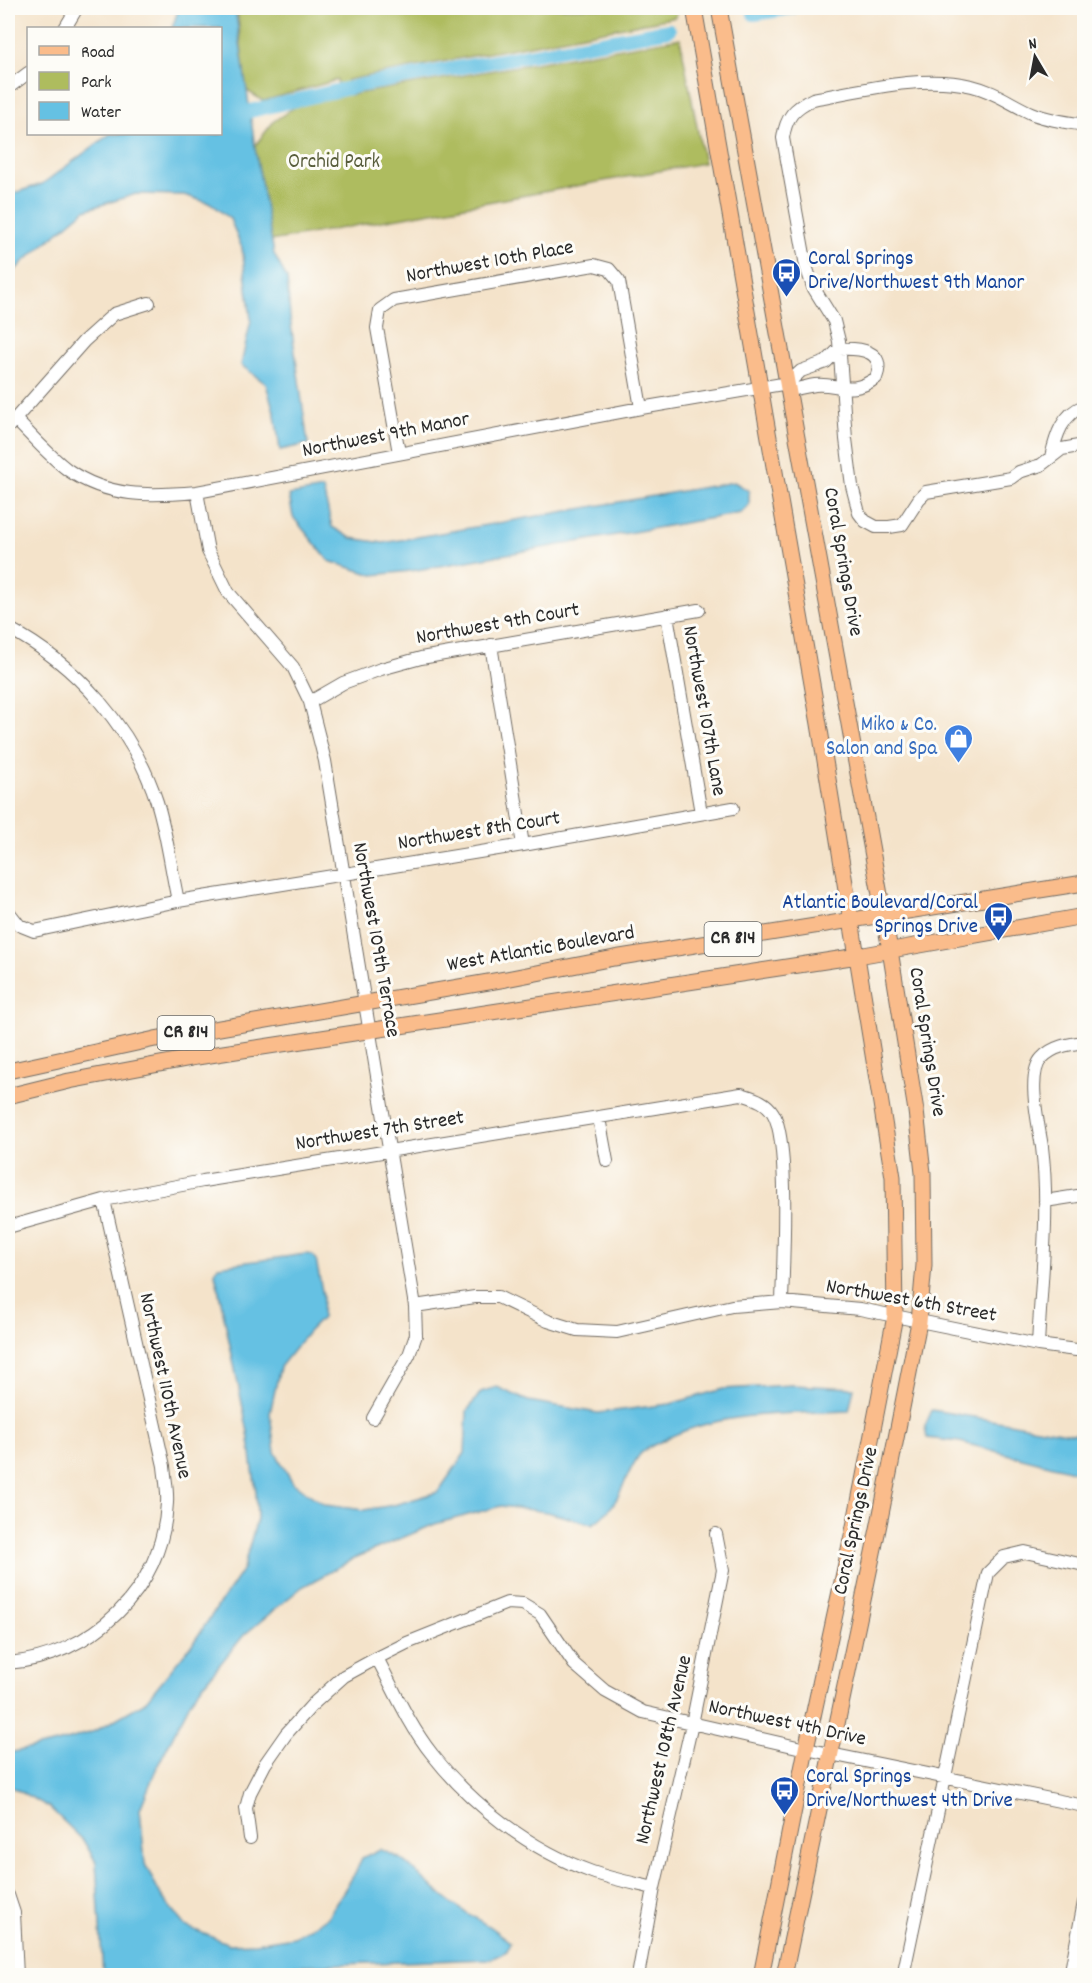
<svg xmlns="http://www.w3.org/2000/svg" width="1092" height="1983" viewBox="0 0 1092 1983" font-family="Dekko,sans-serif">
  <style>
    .green { fill: #aebc5e; stroke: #6c7444; stroke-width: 1.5 }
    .water { fill: #65c1e3; stroke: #487687; stroke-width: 1.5 }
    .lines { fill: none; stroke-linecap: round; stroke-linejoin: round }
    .canal { stroke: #65c1e3; stroke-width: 14 }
    .minor-casing { stroke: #716b63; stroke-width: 14 }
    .major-casing { stroke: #716b63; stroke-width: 17 }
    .minor { stroke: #fff; stroke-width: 12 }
    .major { stroke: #fabc8b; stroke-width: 15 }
    .labels { text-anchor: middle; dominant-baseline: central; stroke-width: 6; stroke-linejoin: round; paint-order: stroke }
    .shield { fill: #fdfcf7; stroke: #6a6a68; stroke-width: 1.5 }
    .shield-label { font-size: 20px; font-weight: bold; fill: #2b2b2b }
    .park-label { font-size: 21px; fill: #595e3d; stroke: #fdfcf7 }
    .transit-label { font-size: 21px; fill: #164399; stroke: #fdfcf7; text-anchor: start }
    .street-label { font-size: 21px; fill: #2b2b2b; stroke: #fdfcf7 }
    .shop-label { font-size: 21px; fill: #366cbe; stroke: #fdfcf7; text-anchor: end }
  </style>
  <rect width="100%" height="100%" fill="#fdfcf7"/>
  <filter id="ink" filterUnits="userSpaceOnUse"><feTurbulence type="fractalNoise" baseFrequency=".0167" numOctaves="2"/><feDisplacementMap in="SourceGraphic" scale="12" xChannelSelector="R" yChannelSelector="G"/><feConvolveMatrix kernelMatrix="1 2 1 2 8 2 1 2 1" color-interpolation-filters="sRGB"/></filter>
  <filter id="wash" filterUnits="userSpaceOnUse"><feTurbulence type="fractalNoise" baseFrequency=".008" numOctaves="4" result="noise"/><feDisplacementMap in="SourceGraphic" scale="24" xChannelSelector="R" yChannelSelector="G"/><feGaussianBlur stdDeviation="1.35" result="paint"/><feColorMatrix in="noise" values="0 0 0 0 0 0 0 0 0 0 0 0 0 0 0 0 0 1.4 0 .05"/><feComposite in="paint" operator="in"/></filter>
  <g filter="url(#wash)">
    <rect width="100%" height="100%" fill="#f4e3ca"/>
    <path class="green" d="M237,8H678L676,17L347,80L350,95L680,38L704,163L271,241L254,147L274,121L302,102L340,95L337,80L263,101L246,90Z"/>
    <path class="water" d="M179,8H235L256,154L274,254L287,279L290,317L308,444L280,450L275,415L266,384L241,365L251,320L242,248L230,219L212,204L184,195L136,194L85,210L22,263L8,278V195L42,184L110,134H220V28H172Z
      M734,482L749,491V505L741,513L411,571L373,575L329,561L293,517L289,495L323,489L332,527L351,538L383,543Z
      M306,1254L312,1255L316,1260L323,1296L322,1318L308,1332L280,1367L270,1413L275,1452L293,1483L325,1505L364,1510L394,1505L438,1492L465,1453L467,1411L481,1392L497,1387L528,1401L598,1413L670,1404L723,1389L792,1385L854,1388L849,1411C786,1414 718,1411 660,1442C653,1445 642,1450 638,1457C621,1482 621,1507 592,1524L547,1512L501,1506L435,1524L357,1557L302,1587L244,1635L193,1697L157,1767L140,1809L145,1864L162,1897L185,1926L229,1944L255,1943L294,1937L327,1918L355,1873L362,1858L380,1849L401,1859L451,1903L490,1927L510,1942L507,1951L491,1959L282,1966L234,1972L228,1975H103L96,1862L83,1840L49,1807L8,1785V1753L57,1743L95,1731L144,1703L193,1643L243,1569L257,1519L256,1492L248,1432L215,1273L218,1266Z
      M932,1410L1073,1434L1084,1432V1474L960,1442L927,1438L925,1426Z"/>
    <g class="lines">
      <path class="canal" d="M754,14L792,8
        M250,111L362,85L669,30"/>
    </g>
  </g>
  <g filter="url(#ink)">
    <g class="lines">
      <defs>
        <path id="minor" d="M65,28L77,8
          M8,88L28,73
          M1084,125C1067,122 1047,120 1031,113C1011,104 994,91 972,86C921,74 864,90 813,99C794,108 786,117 783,138L806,266L813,287L834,321L839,341L846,439L852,486L859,513L865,521L876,527H889L902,525L919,499L926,492L1011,478L1019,472L1041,465L1062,449L1084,445
          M839,349C859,348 887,350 876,378C851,396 839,383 815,385C808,386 802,388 795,389L788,383L801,371L826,362Z
          M15,419C31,435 50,457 68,470C108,498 150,496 197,492L641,408L788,383
          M8,427L84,341L114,314L149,303
          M399,453L377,328L380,310L394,300L594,265L609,269L619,281L641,408
          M1051,457C1056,436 1062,414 1084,406
          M197,492L208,551L228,592L293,667L310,702L325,761L415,1306L416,1335L409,1355L373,1418
          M667,615L701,813
          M8,628C76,664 133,728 157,802C167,834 171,869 178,901
          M491,645L523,845
          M310,702L343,683L381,669L421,658L699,610
          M8,911L19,925L34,931L178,901L523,845L733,808
          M599,1118L607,1161
          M1045,1201L1084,1195
          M8,1227L104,1200L203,1181L741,1094C753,1098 766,1101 773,1113C790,1140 783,1265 782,1302
          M415,1306L475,1297H498L548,1321L577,1330L617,1332L732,1306L782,1302L860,1309L1038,1345L1076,1350L1084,1349
          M1038,1345C1041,1280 1050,1213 1042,1147C1039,1126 1026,1074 1042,1058C1053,1046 1070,1044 1084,1042
          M377,1658C394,1690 409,1725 432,1754C472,1805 530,1850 592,1872C612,1879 633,1883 654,1888
          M8,1663C92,1656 163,1590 167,1503C168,1491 165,1478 164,1466L104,1200
          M250,1838L246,1808L250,1793L265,1764L286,1734L313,1704L344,1676L377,1658L407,1643L507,1603L523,1604L540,1614L574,1664L605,1691L643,1712L806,1749L1084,1806
          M8,1895L14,1913L17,1976
          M638,1976L654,1888L692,1724L723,1570L716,1534
          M903,1976L988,1573L1004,1557L1025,1552L1084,1565
          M1070,1976L1084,1902"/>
        <path id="major" d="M694,8L819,724L893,1177L895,1316L856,1517L806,1749L761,1976
          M719,8L890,950L916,1111L923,1173L924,1265L919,1322L879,1524L784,1976
          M8,1071L155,1039L506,979L614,958L1084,883
          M8,1096L69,1081L197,1057L858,956L1084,916"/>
      </defs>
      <use href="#minor" class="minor-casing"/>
      <use href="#major" class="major-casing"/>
      <use href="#minor" class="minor"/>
      <use href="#major" class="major"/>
    </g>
  </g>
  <defs>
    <symbol id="bus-pin" viewBox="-11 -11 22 30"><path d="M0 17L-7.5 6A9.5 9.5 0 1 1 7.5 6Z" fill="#1a4fb4" stroke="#fdfcf7"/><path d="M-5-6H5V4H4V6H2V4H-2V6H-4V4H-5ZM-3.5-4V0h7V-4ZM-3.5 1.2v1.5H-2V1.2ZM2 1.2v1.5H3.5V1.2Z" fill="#fff"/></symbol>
    <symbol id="shop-pin" viewBox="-11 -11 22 30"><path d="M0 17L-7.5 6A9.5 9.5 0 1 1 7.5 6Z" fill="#3f7fe0" stroke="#fdfcf7"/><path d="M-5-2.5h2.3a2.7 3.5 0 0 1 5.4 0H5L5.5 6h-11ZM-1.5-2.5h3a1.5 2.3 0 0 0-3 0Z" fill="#fff"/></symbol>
  </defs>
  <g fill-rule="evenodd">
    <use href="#bus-pin" x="770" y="256" width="33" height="45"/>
    <use href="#shop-pin" x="942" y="722" width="33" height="45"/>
    <use href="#bus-pin" x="982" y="900" width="33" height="45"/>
    <use href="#bus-pin" x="768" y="1774" width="33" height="45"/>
  </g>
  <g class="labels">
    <g class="shield">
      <rect x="704.5" y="922" width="57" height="34" rx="4.5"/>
      <rect x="157.5" y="1016" width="57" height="34" rx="4.5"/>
    </g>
    <g class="shield-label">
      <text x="733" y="939">CR 814</text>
      <text x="186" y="1033">CR 814</text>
    </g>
    <g class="park-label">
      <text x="334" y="163">Orchid Park</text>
    </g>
    <g class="transit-label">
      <text x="808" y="260">Coral Springs<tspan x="808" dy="24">Drive/Northwest 9th Manor</tspan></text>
      <text x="978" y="904" text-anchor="end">Atlantic Boulevard/Coral<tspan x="978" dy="24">Springs Drive</tspan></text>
      <text x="806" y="1778">Coral Springs<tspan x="806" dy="24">Drive/Northwest 4th Drive</tspan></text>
    </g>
    <g class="street-label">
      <text transform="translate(490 263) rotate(-10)">Northwest 10th Place</text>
      <text transform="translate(386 436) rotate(-11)">Northwest 9th Manor</text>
      <text transform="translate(842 562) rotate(80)">Coral Springs Drive</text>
      <text transform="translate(498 625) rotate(-10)">Northwest 9th Court</text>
      <text transform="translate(703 711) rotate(80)">Northwest 107th Lane</text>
      <text transform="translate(479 832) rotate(-9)">Northwest 8th Court</text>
      <text transform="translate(375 940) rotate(80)">Northwest 109th Terrace</text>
      <text transform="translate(541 950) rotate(-10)">West Atlantic Boulevard</text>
      <text transform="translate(926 1042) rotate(81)">Coral Springs Drive</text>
      <text transform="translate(380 1132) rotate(-9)">Northwest 7th Street</text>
      <text transform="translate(911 1302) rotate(10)">Northwest 6th Street</text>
      <text transform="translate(164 1386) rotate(78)">Northwest 110th Avenue</text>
      <text transform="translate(857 1521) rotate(-78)">Coral Springs Drive</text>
      <text transform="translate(787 1724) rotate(12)">Northwest 4th Drive</text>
      <text transform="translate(665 1750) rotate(-77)">Northwest 108th Avenue</text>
    </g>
    <g class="shop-label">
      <text x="937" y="726">Miko &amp; Co.<tspan x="937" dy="24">Salon and Spa</tspan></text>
    </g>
  </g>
  <rect width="1092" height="1983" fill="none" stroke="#fdfcf7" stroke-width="30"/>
  <rect x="27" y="27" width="195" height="108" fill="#fdfcf7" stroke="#a9a8a5" stroke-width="1.5"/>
  <rect x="39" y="46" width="30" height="9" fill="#fabc8b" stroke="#a9a8a5" stroke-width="1.5"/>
  <text x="81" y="57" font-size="18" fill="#2b2b2b">Road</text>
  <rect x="39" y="72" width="30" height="18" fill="#aebc5e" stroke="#a9a8a5" stroke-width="1.5"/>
  <text x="81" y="87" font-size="18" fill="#2b2b2b">Park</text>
  <rect x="39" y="102" width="30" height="18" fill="#65c1e3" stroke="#a9a8a5" stroke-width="1.5"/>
  <text x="81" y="117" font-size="18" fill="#2b2b2b">Water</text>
  <g transform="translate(1035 57) rotate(350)" stroke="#fdfcf7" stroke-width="4.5" paint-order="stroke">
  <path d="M0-4.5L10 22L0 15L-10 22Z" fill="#2b2b2b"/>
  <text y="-9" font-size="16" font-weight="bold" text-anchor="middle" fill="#2b2b2b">N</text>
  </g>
</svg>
